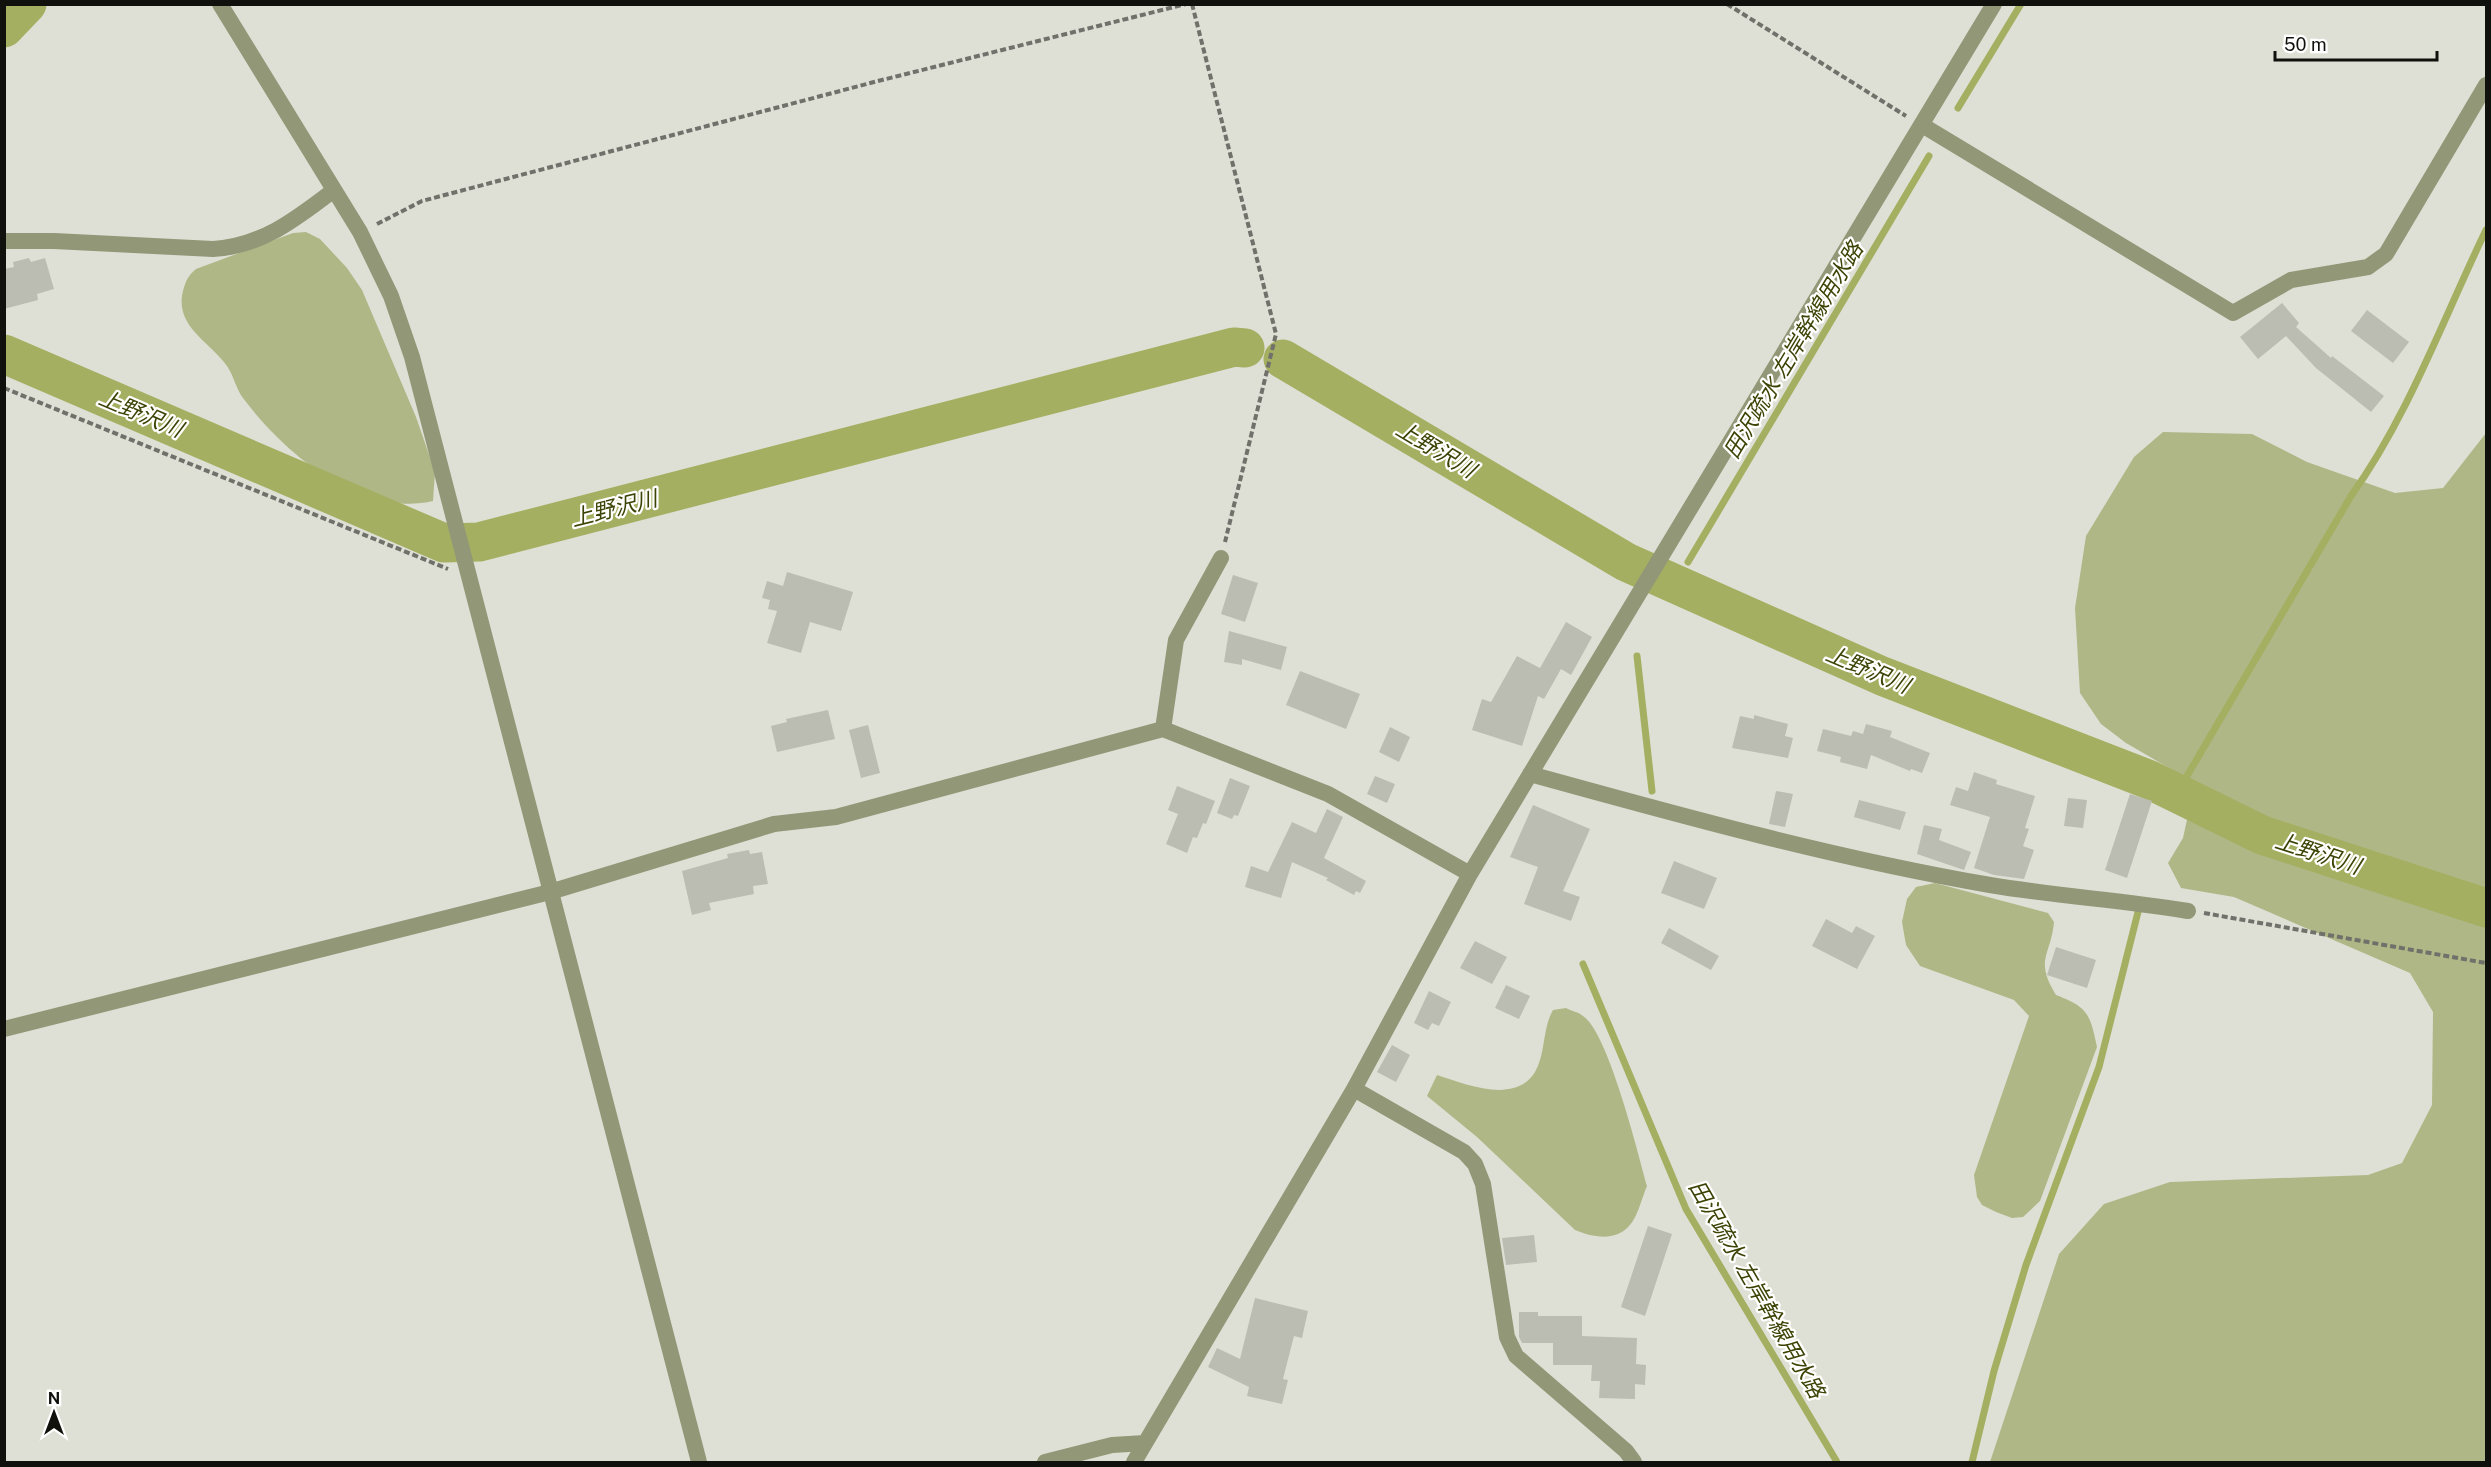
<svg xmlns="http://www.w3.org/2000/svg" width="2491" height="1467" viewBox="0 0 2491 1467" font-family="'Public Sans','Noto Sans JP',sans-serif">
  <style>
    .green { fill: #afb786 }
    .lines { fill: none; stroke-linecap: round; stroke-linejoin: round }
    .stream { stroke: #a5af61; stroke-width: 7 }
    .river { stroke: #a5af61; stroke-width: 39 }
    .building { fill: #bbbdb2 }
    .path { stroke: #70716a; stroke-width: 4; stroke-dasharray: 6 3; stroke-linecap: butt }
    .minor { stroke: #929777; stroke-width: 16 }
    .labels { text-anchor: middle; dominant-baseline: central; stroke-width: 4.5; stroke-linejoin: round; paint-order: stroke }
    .water-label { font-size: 22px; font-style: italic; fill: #3d4304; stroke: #fff }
  </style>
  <rect width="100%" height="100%" fill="#dee0d5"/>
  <path class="green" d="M306,232L320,239L347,268L362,290L416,417L435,472L433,501C361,518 284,453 243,398C236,389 234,376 227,366C210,342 174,326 183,291C186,280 188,276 196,269L293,233Z
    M2163,432L2252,434L2307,462L2395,493L2443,488L2486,433V1462H1990L2059,1254L2104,1204L2170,1182L2368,1175L2402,1163L2432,1105L2433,1012L2410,973L2234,897L2181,888L2168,863L2183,838L2195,783L2126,743L2101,724L2080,693L2075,608L2086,536L2134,457Z
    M1935,883L2048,913L2054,922C2051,956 2034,959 2056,995C2088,1007 2090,1014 2097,1047L2040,1201L2023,1217L2012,1218L1996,1212L1982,1205L1977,1197L1974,1175L2029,1016L2014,1000L1920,966L1906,945L1902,922L1907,899L1916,887Z
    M1566,1008C1571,1011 1579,1012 1583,1016C1608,1032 1638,1153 1647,1186C1642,1197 1638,1217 1629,1226C1615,1242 1592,1237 1575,1230L1477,1137L1427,1096L1437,1075C1465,1084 1515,1105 1535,1072C1546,1053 1542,1029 1553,1010Z"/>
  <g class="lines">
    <path class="stream" d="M1958,108L2021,4
      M1688,562L1929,156
      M1637,656L1652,791
      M2187,776L2351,496C2409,415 2443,319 2486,230
      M1583,964L1686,1209L1837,1462
      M1972,1462L1994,1371L2026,1265L2099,1067L2138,912"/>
    <path class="river" d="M4,28L27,4
      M4,354L444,543L479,542L1234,347L1245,348
      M1283,359L1626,562L1882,676L2150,780L2262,835L2486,908"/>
  </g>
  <path class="building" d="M29,258L31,262L45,258L54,289L37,294L38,300L4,309V269L14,267L13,262Z
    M2282,303L2299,323L2296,327L2331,358L2332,356L2384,396L2371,412L2316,368L2286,336L2258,359L2240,337Z
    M2367,310L2409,342L2393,363L2351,331Z
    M787,572L853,592L841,631L810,622L801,653L767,643L777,611L768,609L770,600L762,598L767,581L783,586Z
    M1233,575L1258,583L1245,622L1221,614Z
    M1566,622L1592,637L1571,675L1561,669L1544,699L1538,696L1522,746L1472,730L1482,699L1491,702L1517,656L1540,668Z
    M1229,631L1287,647L1281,670L1242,659V665L1224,662Z
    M1300,671L1360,694L1346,729L1286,705Z
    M828,710L835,739L777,752L771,726L787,722L786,719Z
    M1754,715L1788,724L1785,736L1793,738L1788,758L1732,748L1740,716L1754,719Z
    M1866,724L1892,731L1890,737L1930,753L1922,773L1911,769L1910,771L1871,755L1867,769L1840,762L1841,757L1817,751L1823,729L1851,736L1853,731L1863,734Z
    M868,725L880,773L861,778L849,730Z
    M1390,727L1410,737L1399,762L1379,752Z
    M1974,772L1997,780L1996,784L2035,796L2025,828L2029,829L2023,846L2034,850L2024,879L1994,875L1974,868L1990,817L1950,805L1956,787L1968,791Z
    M1375,776L1395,784L1387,803L1367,794Z
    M1230,778L1250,786L1238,816L1234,815L1232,819L1217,813Z
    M1177,786L1215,801L1206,824L1203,823L1197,838L1193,837L1187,853L1166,844L1178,814L1168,810Z
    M1776,791L1793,794L1785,827L1769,824Z
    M2130,794L2152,801L2127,878L2105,870Z
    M2068,798L2087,800L2083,828L2064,826Z
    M1859,800L1906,812L1900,830L1854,817Z
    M1533,805L1590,829L1563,891L1580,897L1571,921L1524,904L1538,867L1510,857Z
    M1327,809L1343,817L1324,858L1366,881L1360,893L1356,891L1354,895L1326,880L1328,878L1292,862L1281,898L1245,887L1251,866L1268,872L1292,822L1316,833Z
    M1924,825L1942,829L1939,840L1971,852L1964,870L1917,854Z
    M749,850L750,854L762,852L768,884L753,886L754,894L709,903L711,910L692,915L682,871L728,858L727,854Z
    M1674,861L1717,878L1704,909L1661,893Z
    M1826,919L1852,933L1856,926L1875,936L1857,969L1812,946Z
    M1669,928L1719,956L1711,970L1661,943Z
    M1475,941L1507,957L1492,984L1460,968Z
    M2056,947L2096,960L2087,988L2047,975Z
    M1506,985L1530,996L1519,1019L1495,1008Z
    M1429,991L1451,1002L1439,1026L1432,1023L1428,1030L1414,1023Z
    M1392,1045L1410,1055L1396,1082L1377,1072Z
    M1648,1226L1672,1234L1645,1316L1621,1307Z
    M1534,1235L1537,1262L1506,1265L1502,1238Z
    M1255,1298L1308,1311L1302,1338L1294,1336L1283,1379L1288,1380L1282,1404L1247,1396L1249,1387L1208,1367L1217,1348L1240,1359Z
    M1519,1312H1538V1316H1582V1336L1637,1338L1636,1364L1646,1365L1645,1385L1635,1384V1399L1599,1398L1600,1381H1591L1592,1365H1553V1343H1522L1519,1337Z"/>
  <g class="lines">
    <path class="path" d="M1192,4L1276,334L1225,542
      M1727,4L1906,116
      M377,224L422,201L878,81L1186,4
      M4,388L448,569
      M2204,913L2486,963"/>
    <path class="minor" d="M220,4L360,232L391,296L412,357L699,1462
      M1922,125L2233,313L2291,280L2368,267L2386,254L2486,85
      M4,241H54L213,249C262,246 296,219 334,190
      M1163,729L1176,640L1221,558
      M1530,774C1682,816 1834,858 1990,885C2055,896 2122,900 2188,911
      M4,1029L550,892L774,824L836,817L1163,729L1328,794L1470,874
      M1354,1089L1464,1152L1475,1164L1483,1184L1507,1337L1516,1356L1626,1451L1634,1462
      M1045,1462L1112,1445L1145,1443
      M1134,1462L1354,1089L1470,874L1994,4"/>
  </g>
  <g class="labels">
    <g class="water-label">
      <text transform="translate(1793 350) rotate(-59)">田沢疏水 左岸幹線用水路</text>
      <text transform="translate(141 413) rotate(23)">上野沢川</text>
      <text transform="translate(1436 449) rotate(31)">上野沢川</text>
      <text transform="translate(614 508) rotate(-14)">上野沢川</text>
      <text transform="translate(1868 669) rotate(23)">上野沢川</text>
      <text transform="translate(2318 853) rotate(18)">上野沢川</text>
      <text transform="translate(1757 1289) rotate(60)">田沢疏水 左岸幹線用水路</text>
    </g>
  </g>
  <rect width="2491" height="1467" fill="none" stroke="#10100c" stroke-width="12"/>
  <g transform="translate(54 1413)" stroke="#ffffff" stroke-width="4.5" paint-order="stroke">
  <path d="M0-4.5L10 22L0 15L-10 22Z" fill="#10100c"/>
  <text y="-9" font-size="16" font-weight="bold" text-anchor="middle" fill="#10100c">N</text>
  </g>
  <path d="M2275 51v9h162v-9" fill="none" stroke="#10100c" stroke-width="3"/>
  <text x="2284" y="51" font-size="18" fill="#10100c" stroke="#ffffff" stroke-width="4.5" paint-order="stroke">50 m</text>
</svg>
